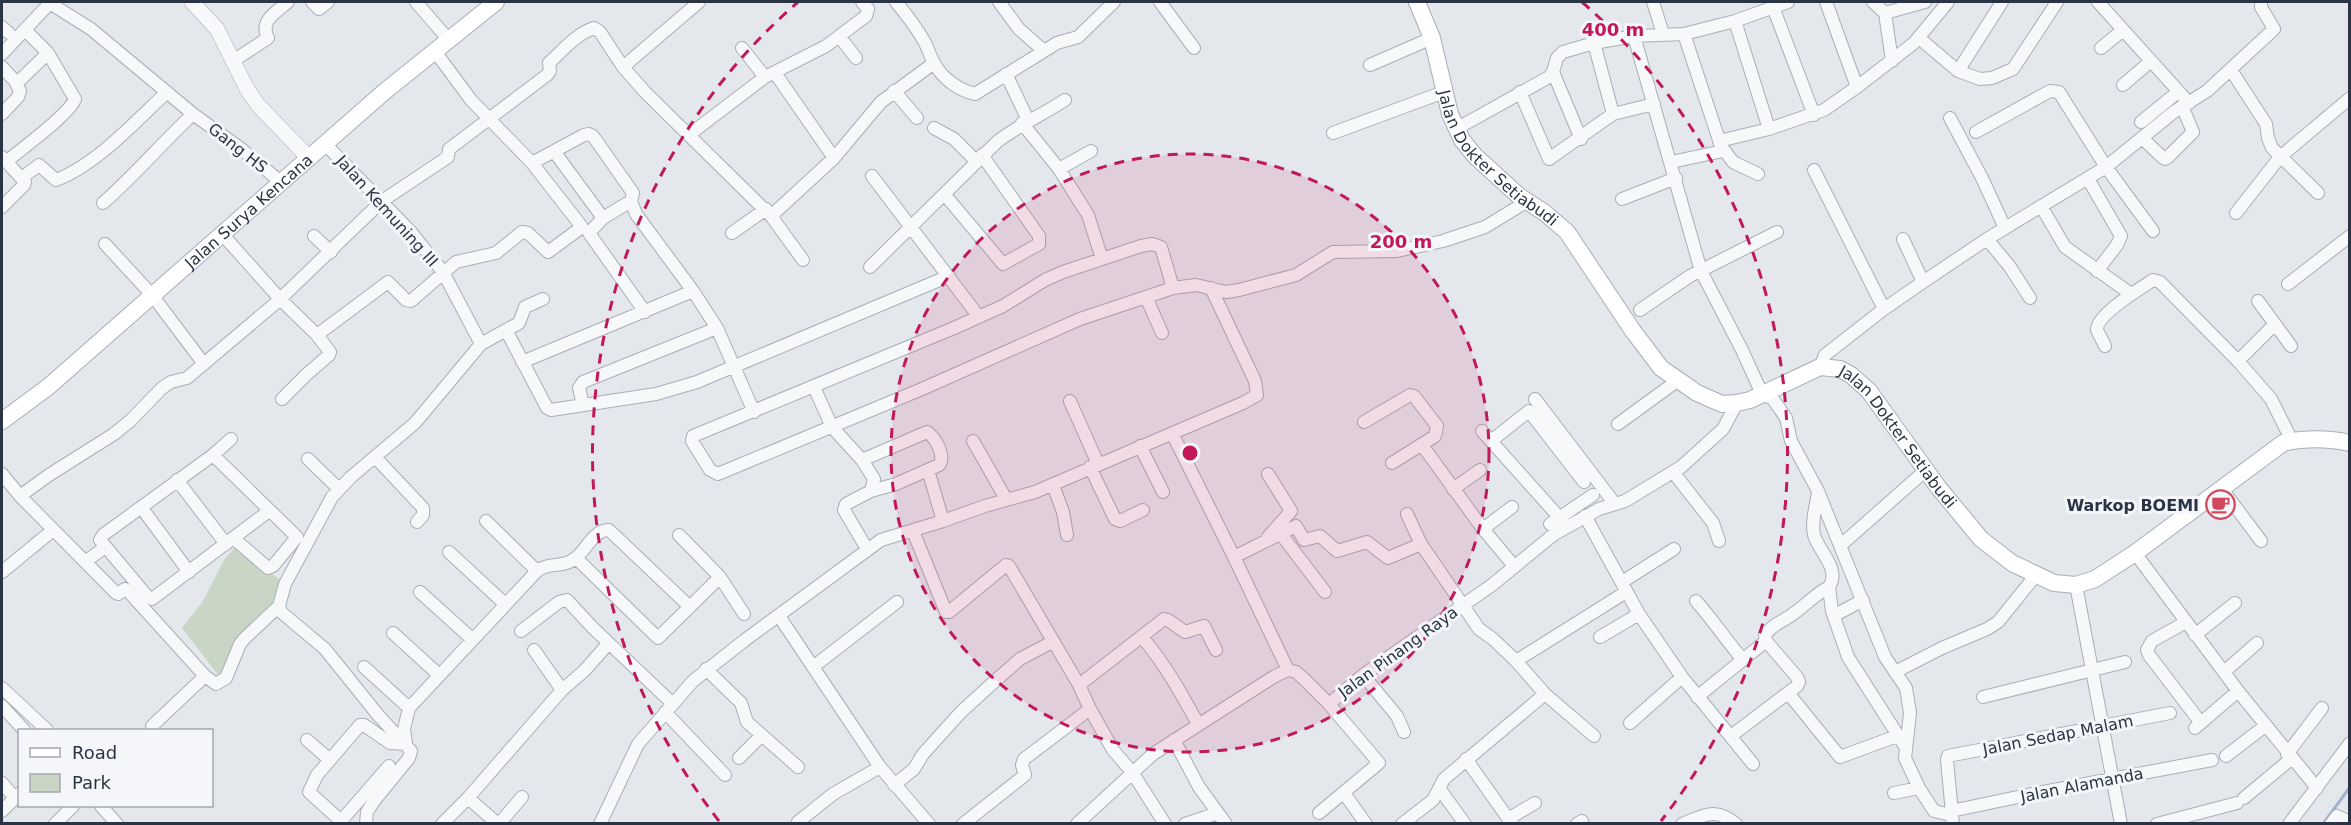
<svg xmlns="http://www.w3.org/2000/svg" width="2351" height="825" viewBox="0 0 2351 825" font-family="'DejaVu Sans',sans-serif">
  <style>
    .green { fill: #c9d6c5 }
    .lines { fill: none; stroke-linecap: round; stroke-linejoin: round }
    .stream { stroke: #9fb4cc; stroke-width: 3 }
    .minor-casing { stroke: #a9aeb7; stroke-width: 14 }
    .tertiary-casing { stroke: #a9aeb7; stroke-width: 16 }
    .secondary-casing { stroke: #a9aeb7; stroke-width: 18 }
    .minor { stroke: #f7f8fa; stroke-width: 12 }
    .tertiary { stroke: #f7f8fa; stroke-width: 15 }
    .secondary { stroke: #fff; stroke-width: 16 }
    .ring { fill: none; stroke: #c2185b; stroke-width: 3; stroke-dasharray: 10 8 }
    .labels { text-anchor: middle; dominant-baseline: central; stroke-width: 6; stroke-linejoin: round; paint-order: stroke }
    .street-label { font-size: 16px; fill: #2b3445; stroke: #f4f6f9 }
    .poi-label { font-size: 16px; font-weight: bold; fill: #2b3445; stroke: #f4f6f9; text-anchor: end }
    .centre { fill: #c2185b; stroke: #f4f6f9; stroke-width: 3 }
    .ring-label { font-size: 18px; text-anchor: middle; font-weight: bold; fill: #c2185b; stroke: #f4f6f9; stroke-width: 6; stroke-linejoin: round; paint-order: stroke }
  </style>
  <rect width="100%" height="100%" fill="#e4e7ec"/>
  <path class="green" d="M237,545L285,584L222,680L182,628L203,601L224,560Z"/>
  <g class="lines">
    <path class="stream" d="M2323,824L2350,787"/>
    <defs>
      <path id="minor" d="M48,2L91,29L193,114L240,148L282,183
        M312,2L319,9L328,2
        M416,2L448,39
        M896,2C906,14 916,27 924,41C928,48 930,56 934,63C942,78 958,90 975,94L1057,43L1078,37L1114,2
        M999,2L1019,29L1044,51
        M1160,2L1194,48
        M1653,2L1663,34
        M1826,2L1857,87
        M1873,2L1885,13L1892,61
        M2098,2L2189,103
        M1773,7L1814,115
        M1885,13L1925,2
        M1735,21L1769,129
        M2,27L9,33
        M1684,34L1721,146L1733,162L1758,174
        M839,36L856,58
        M1634,36L1701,271L1742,350L1762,394L1773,399L1786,418L1791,441L1818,491L1885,657L1906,688L1910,713L1905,758L1919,788L1934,811L1947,814L1951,811L2037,793L2212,760
        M1919,38L1958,71L1980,79L1992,78L2013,69L2057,2
        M1594,43L1613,114
        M742,48L765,77
        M2101,48L2123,30
        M2,54L50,3
        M233,61L268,38C259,21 276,12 288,2
        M1370,65L1432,38
        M2,67L15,81L20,91L18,97L2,114
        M623,67L699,2
        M2231,70L2266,124L2268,138L2272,148L2318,193
        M1958,71L2002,2
        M1553,72L1581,139
        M775,73L834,158
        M1006,74L1028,120
        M17,83L48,53
        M2123,85L2151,61
        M894,91L917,118
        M1520,92L1549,159L1613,114L1654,104
        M1950,118L1982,178L2005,228
        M2141,122L2178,92
        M1022,123L1059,169L1088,215L1102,259
        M934,128L954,139L976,161
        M1456,129L1549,77L1553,72L1557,58L1563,52L1594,43L1634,36L1684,34L1735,21L1788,2
        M1976,132L2050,91L2059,92L2106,167L2153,231
        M1333,133L1444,92
        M690,134L765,77L826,46L866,16L868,9L862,2
        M2142,138L2162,157L2165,159L2168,157L2193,132L2182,106
        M1719,141L1769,129L1824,110L1857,87L1914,43L1948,2
        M325,144L410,231L443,272L481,344
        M556,154L603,218
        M2,157L25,182L24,185L2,207
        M6,162C21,149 69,115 75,99L48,53L25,30
        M1671,162L1723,151
        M532,163L584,135L589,134L593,136L633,193L631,201L636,214L693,291L717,328L754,412
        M1059,169L1091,151
        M1814,170L1884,309
        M872,176L979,317
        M23,177L39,165L56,180C96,165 136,121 167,92
        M2088,179L2121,236L2117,245L2097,271
        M945,195L1003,264L1039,244V236L982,155
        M1622,199L1676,178
        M631,201L603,218L589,233L645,312
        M103,203C135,175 162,143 193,114
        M2041,206L2065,247L2131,294
        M2236,213L2280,157L2350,98
        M771,216L803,260
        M732,233L766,209
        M223,235L280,299L317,335L330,352L329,355L306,375L282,399
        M314,236L331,252
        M1903,239L1923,282
        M1987,239L2010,267L2030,298
        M105,244L152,295L204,364
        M870,267L998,141C1019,125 1042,115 1065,100
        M2288,284L2350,236
        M1173,288L1161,247L1152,244L1141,246L1063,272L1045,280L1003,306L954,328L693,436L692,441L710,470L718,474L922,389L1080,319L1173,288L1196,285L1226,292L1239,290L1296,275L1333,252L1397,251L1443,241L1485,227L1526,202
        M1146,297L1162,333
        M2258,301L2291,346
        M1640,310L1690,276L1777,232
        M506,330L547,408L551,410L656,394L697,382L949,276
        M317,335L388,282L406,300L411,301L456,262L496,253L522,232L528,233L548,252L582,227L532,163L471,100L434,50
        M2105,346L2097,330C2096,315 2141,288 2153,280L2160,282L2238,361L2271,399L2292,441
        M2238,361L2275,324
        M522,362L693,291
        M1820,367L1825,355L1884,309L1923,282L1987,239L2106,167L2175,111L2207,91L2274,29L2261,7V2
        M814,387L832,427L862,460L874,479L871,491L846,504L844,510L867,549
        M1535,399L1615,504
        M1070,401L1098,464
        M583,405L579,388L583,382L717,328
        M1364,422L1410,395L1414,396L1437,426L1435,436L1392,463
        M1618,424L1677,381
        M1482,431L1567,526
        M1172,433L1234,557L1288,670
        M231,439L213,455L103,535L100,540L147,596L152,599L269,511
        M973,441L1006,499
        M1491,441L1529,411L1584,482
        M1422,445L1483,529L1514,566
        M1140,446L1163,492
        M213,455L297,537L273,566L268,568L233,538
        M375,457L423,508V515L417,522
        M308,459L339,489
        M862,460L927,432C935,437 946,456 939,465L896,484L871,491
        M1090,467L1115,519L1120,521L1143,510
        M928,470L943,521
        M1673,472L1713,523L1719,541
        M2,474L20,496L116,593L118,594L125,589L128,591L205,676
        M1268,474L1291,511L1268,537
        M177,480L226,544
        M1053,485L1063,512L1067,535
        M1453,489L1480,470
        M2222,489L2261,541
        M1818,492C1816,506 1811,522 1814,535C1819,552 1841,569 1829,587L1832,611L1837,614L1863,600
        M20,496L49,475L114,434L130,421L162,388L171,382L187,378L277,302L382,201L448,157L449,149L547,75L550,71L549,63C563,50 576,34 594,28L600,32L623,67L645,92L771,216L834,158L881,102L934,63
        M141,507L189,572
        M1407,514L1421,544L1479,629L1493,639L1516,661L1545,694L1594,736
        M1585,516L1639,614L1682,677L1753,764
        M486,521L537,571
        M1550,524L1593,495
        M1483,529L1512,507
        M913,531L946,612H949L1006,565L1009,566L1079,685L1090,709L1113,750L1132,772L1165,824
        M1281,534L1325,592
        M679,535L720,577L744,614
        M1841,545L1926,470
        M449,552L505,604
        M2135,553L2238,691L2317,788
        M1234,557L1296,526L1304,540L1320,536L1337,551L1367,542L1388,558L1421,544
        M576,558L658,638L720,577
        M85,562L105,547
        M2,572L53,530
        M1622,582L1674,549
        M2076,585L2121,824
        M420,592L472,639
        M1696,601C1713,620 1726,640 1743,660
        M1832,611L1848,657L1906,748
        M779,616L880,767L929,824
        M2186,622L2152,641L2147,650L2149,655L2201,723
        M521,631L559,602L567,600L593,628L672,703
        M393,633L439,675
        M2195,635L2235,603
        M1142,637C1165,664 1181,693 1198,724
        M1600,637L1639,614
        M534,650L562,690
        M1516,661L1626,592
        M364,667L409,708
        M813,667L897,602
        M706,669L741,703L747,722L798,767
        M1895,672L1942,648L1987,629L1998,622L2036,575
        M2224,672L2257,643
        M1363,675L1397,716L1404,732
        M1079,685L1164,619L1168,620L1185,632L1204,626L1216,650
        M2,688L47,730
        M1789,694L1840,757L1897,736
        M1697,697L1766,641
        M1983,697L2125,662
        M2,706L24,730
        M665,712L725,775
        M1630,723L1682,677
        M152,726L205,676L216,684L226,678L240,644L245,638L279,606
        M2195,728L2238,691
        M1731,736L1797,686L1799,682L1797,677L1766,641L1765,635C1771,625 1784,621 1793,614C1806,605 1814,595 1829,587
        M307,740L330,760
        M1174,740L1199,787L1226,824
        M406,743L404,729L409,708L537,571C550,561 564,569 577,557C586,549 595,529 609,530L690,607
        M2287,754L2322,708
        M2226,756L2265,726
        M739,758L761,736
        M1466,759L1512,824
        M389,766L341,821L309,792L317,775L360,725H364L390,743L406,744
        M2,783L15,798
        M894,785L914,769L923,754L961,712L995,681L1020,659L1052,642
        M1439,788L1465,824
        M1344,793L1366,824
        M1894,793L1919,788
        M468,798L498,824
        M2244,798L2291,759
        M101,806L117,824
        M2,811L20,793
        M1319,813L1379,763L1329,704
        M1508,819L1535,803
        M798,822L833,794L880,767
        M55,824L73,806
        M366,824L367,812L374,801L409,758L411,751L378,715L325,649L281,612L279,606L285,584L332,497L351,477L415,423L481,344L519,323L525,307L543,299
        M442,824L468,798L562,690L584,671L608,644
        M499,824L522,797
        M600,824L638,744L693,681L745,640L881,540L943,521L985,506L1035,492L1243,403L1257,395L1255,381L1211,288
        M963,824L1025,775L1022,765L1024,759L1090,709
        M1077,824L1153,754L1275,676L1288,670L1296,672L1305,680L1329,704L1363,675L1492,585L1553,535L1599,509L1625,501L1681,467L1723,429L1737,403
        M1185,824L1218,813
        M1402,824L1433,800L1444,779L1545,694
        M1577,824L1582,821
        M1682,824C1705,815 1715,807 1736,824
        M1953,824L1947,760L1948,756L2170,713
        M2157,824L2237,803
        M2289,824L2350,743
        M2331,824L2337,816L2350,822"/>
      <path id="tertiary" d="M192,2L217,29L247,89L258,105L309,158"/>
      <g id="secondary">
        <path id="s1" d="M1417,2L1432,38L1450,114L1462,140L1475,156L1519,196L1545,213L1567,232L1633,331L1661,368L1697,393L1722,404L1737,403L1750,400L1820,367L1840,369L1851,375L1869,391L1938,487L1981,539L2012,563L2054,583L2076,585L2095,579L2135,553L2283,443C2303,438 2329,438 2350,443"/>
        <path id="s2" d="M2,421L48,387L384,92L496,2"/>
      </g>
    </defs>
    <use href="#minor" class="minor-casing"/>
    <use href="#tertiary" class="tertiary-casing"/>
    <use href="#secondary" class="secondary-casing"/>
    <use href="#minor" class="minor"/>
    <use href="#tertiary" class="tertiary"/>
    <use href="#secondary" class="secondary"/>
  </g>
  <circle cx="1190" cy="453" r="299" fill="#c2185b" fill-opacity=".12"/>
  <g class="ring">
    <circle cx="1190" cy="453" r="299"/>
    <path d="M719 821A598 598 0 0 1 798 2M1582 2A598 598 0 0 1 1661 821"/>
  </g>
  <defs>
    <symbol id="cafe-ring" viewBox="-11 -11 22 22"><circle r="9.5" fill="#f4f6f9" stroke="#d1495b" stroke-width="1.5"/><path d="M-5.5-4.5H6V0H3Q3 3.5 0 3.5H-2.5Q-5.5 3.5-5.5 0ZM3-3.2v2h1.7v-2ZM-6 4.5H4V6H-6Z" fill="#d1495b"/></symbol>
  </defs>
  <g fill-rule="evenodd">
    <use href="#cafe-ring" x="2204" y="488" width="33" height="33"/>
  </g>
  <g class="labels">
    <g class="street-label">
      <text transform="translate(238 148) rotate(38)">Gang HS</text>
      <text stroke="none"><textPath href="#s1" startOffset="182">Jalan Dokter Setiabudi</textPath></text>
      <text stroke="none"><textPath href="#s2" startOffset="324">Jalan Surya Kencana</textPath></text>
      <text transform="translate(387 211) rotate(48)">Jalan Kemuning III</text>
      <text stroke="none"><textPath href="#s1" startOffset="738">Jalan Dokter Setiabudi</textPath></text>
      <text transform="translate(1398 652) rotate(-36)">Jalan Pinang Raya</text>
      <text transform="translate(2058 735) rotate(-11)">Jalan Sedap Malam</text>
      <text transform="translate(2082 785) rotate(-11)">Jalan Alamanda</text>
    </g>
    <g class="poi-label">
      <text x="2199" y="505">Warkop BOEMI</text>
    </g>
  </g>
  <circle cx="1190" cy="453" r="9" class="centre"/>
  <g class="ring-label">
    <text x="1613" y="36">400 m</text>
    <text x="1401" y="248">200 m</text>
  </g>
  <rect width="2351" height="825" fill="none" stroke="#2b3445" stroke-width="6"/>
  <rect x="18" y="729" width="195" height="78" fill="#f4f6f9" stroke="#a4a8b1" stroke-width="1.5"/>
  <rect x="30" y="748" width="30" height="9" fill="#ffffff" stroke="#a4a8b1" stroke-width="1.5"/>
  <text x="72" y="759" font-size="18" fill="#2b3445">Road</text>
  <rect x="30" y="774" width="30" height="18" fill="#c9d6c5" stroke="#a4a8b1" stroke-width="1.5"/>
  <text x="72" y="789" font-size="18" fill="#2b3445">Park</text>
</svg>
